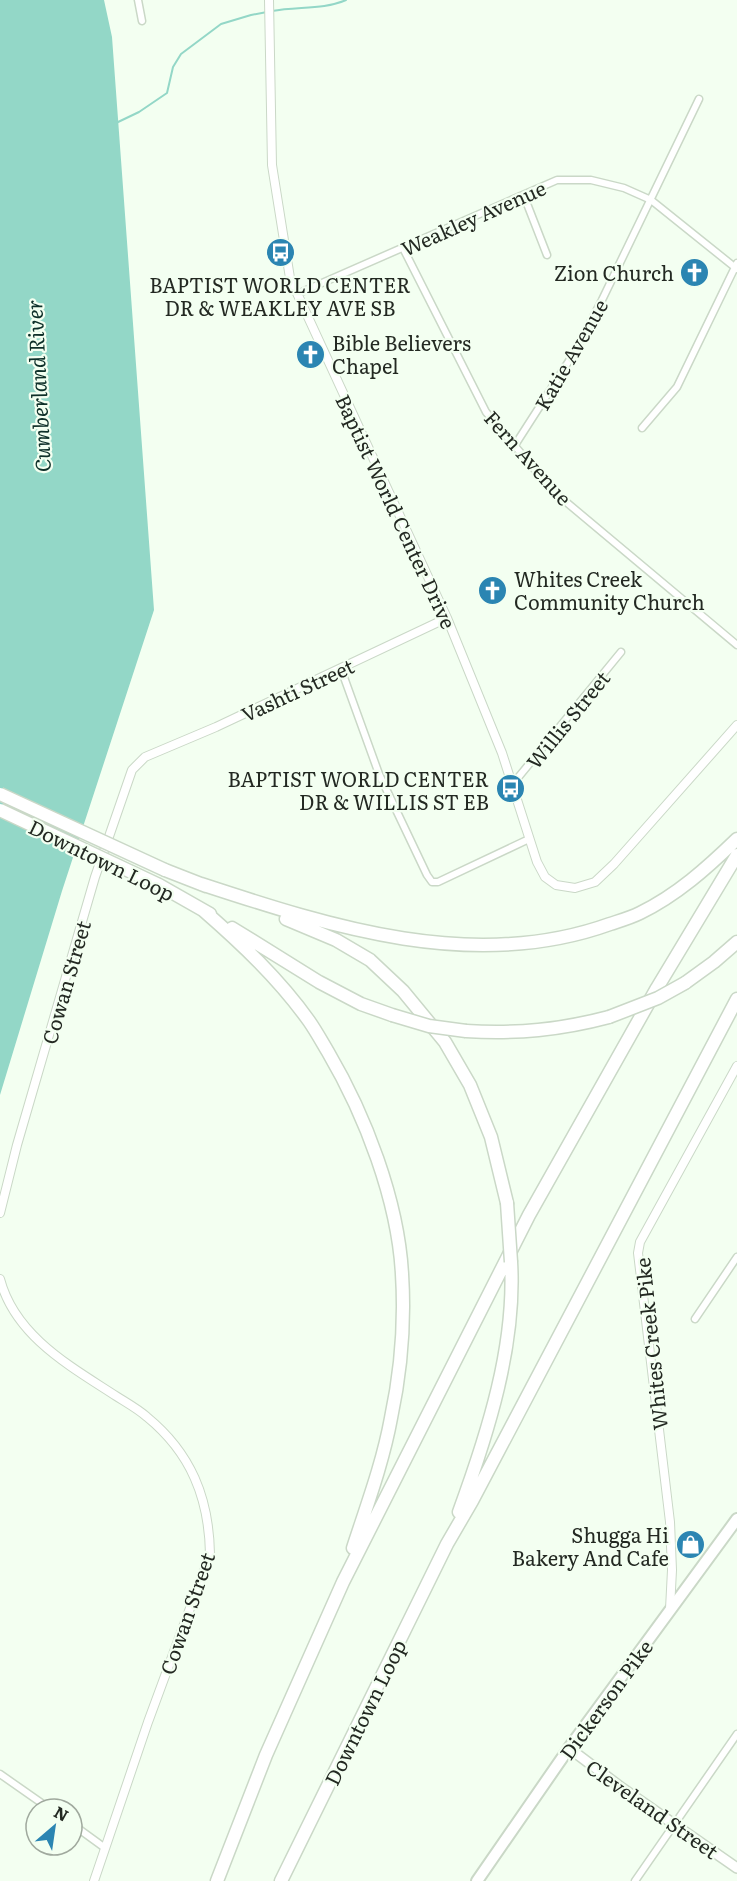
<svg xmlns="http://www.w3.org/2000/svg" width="737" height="1881" viewBox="0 0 737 1881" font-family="Literata,serif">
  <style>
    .water { fill: #93d7c7 }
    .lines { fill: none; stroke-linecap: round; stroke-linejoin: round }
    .stream { stroke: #93d7c7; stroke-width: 2 }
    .minor-casing { stroke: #cad8c7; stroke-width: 9 }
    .tertiary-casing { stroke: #cad8c7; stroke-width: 10 }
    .secondary-casing { stroke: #cad8c7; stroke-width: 12 }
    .primary-casing { stroke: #cad8c7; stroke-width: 14 }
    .motorway-casing { stroke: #cad8c7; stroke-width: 15 }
    .minor { stroke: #fff; stroke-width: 6 }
    .tertiary { stroke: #fff; stroke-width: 8 }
    .secondary { stroke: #fff; stroke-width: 9 }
    .primary { stroke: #fff; stroke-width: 10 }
    .motorway { stroke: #fff; stroke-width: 12 }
    .motorway-bridge-casing { stroke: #cad8c7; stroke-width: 15; stroke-linecap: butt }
    .motorway-bridge { stroke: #fff; stroke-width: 12 }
    .labels { text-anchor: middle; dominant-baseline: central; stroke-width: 4.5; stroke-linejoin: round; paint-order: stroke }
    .street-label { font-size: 20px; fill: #232922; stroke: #f3fff1 }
    .poi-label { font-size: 20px; fill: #232922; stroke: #f3fff1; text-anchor: end }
    .water-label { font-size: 21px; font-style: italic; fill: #0e3029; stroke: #f3fff1 }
  </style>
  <rect width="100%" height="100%" fill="#f3fff1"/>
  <path class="water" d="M0,0H104L112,37L154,610L62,891L0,1095Z"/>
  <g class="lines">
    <path class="stream" d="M272,11C297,6 323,10 346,0
      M116,123L139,112L167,93L173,67L181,54L221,24L251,15L267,12"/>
    <defs>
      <path id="minor" d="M138,0L142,21
        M524,196L547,255
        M403,248L486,412L553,491L737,645
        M297,294L557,180H591L624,188L651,200L737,269
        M642,428L677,387L737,263
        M515,445L574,353L602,300L699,99
        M341,669L379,774L427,875L432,882H438L529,839
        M512,785L621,652
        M695,1319L737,1257
        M0,1774L50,1809
        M72,1824L105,1848
        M635,1881L737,1734"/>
      <path id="tertiary" d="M269,0L272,165L290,278L447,618L502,753L537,862L545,877L556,885L575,888L595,882L614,864L737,725
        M0,1213L17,1145L95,877L132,770L145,757L216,727L447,618
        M0,1279C15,1336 70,1366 116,1396C127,1403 138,1409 147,1417C191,1453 209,1498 210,1554L148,1722L94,1881
        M670,1609L672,1570L670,1522L638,1253L640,1242L737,1066"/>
      <path id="secondary" d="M569,1748L622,1788L737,1868"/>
      <path id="primary" d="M477,1881L569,1748L737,1519"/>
      <path id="motorway" d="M165,870L206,886
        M201,884C332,927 474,973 610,924C619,921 630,918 640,913C677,895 707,868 737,839
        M159,885L210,914
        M203,910C242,944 279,979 309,1021C316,1031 322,1042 328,1052C365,1115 398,1200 402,1274C405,1321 401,1371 391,1418C383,1462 367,1505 353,1548
        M286,919L336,940L370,960L403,991L445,1042L470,1085L491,1137L507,1203
        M232,928L319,982L361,1004L392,1015
        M685,983L714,962L737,942
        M466,1031C517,1034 560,1030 609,1017
        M459,1512C488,1433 516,1345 511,1262
        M217,1881L266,1755L343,1582L529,1215L657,988L737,855
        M281,1881L447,1544L472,1501L737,999"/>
    </defs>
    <use href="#minor" class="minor-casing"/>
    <use href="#tertiary" class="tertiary-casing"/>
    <use href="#secondary" class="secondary-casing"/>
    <use href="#primary" class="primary-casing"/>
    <use href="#motorway" class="motorway-casing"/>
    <use href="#minor" class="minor"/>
    <use href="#tertiary" class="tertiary"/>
    <use href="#secondary" class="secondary"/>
    <use href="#primary" class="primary"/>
    <use href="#motorway" class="motorway"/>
    <defs>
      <path id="motorway-bridge" d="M0,794L165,870
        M0,810L159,885
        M392,1015L429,1026L466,1031
        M609,1017L658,998L685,983
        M507,1203L511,1262"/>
    </defs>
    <use href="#motorway-bridge" class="motorway-bridge-casing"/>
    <use href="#motorway-bridge" class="motorway-bridge"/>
  </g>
  <defs>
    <symbol id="bus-disc" viewBox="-11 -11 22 22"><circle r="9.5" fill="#2b85b2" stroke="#f3fff1"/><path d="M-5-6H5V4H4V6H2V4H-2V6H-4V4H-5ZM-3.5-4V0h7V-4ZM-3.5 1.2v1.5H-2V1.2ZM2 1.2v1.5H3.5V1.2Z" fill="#fff"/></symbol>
    <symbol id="church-disc" viewBox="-11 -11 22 22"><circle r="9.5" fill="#2b85b2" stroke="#f3fff1"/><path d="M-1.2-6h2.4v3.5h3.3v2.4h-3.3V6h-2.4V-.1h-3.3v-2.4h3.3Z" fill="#fff"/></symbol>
    <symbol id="shop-disc" viewBox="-11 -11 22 22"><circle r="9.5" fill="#2b85b2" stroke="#f3fff1"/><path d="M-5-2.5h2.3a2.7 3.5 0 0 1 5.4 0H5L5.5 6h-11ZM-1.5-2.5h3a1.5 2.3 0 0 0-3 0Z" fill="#fff"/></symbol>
  </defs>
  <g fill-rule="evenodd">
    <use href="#bus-disc" x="264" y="236" width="33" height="33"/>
    <use href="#church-disc" x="678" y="256" width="33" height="33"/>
    <use href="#church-disc" x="294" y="338" width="33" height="33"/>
    <use href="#church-disc" x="476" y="574" width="33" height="33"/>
    <use href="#bus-disc" x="494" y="772" width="33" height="33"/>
    <use href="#shop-disc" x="674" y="1528" width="33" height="33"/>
  </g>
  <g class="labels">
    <g class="street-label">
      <text transform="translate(473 217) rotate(-24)">Weakley Avenue</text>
      <text transform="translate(570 354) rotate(-60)">Katie Avenue</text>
      <text transform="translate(529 457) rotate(48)">Fern Avenue</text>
      <text transform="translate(397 511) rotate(65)">Baptist World Center Drive</text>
      <text transform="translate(297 689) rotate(-25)">Vashti Street</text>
      <text transform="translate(567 719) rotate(-51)">Willis Street</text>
      <text transform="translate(102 859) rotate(26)">Downtown Loop</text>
      <text transform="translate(65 982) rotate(-74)">Cowan Street</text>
      <text transform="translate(650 1344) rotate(-96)">Whites Creek Pike</text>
      <text transform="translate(186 1613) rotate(-71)">Cowan Street</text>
      <text transform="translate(605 1699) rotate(-54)">Dickerson Pike</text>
      <text transform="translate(364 1712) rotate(-64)">Downtown Loop</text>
      <text transform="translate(653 1808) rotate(35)">Cleveland Street</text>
    </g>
    <g class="poi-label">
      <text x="674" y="272">Zion Church</text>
      <text x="280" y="284" text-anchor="middle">BAPTIST WORLD CENTER<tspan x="280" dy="23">DR &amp; WEAKLEY AVE SB</tspan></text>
      <text x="332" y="342" text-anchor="start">Bible Believers<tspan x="332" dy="23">Chapel</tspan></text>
      <text x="514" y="578" text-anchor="start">Whites Creek<tspan x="514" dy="23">Community Church</tspan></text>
      <text x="489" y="778">BAPTIST WORLD CENTER<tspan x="489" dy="23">DR &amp; WILLIS ST EB</tspan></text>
      <text x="669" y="1534">Shugga Hi<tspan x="669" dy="23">Bakery And Cafe</tspan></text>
    </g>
    <g class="water-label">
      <text transform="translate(37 386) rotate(-93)">Cumberland River</text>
    </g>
  </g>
  <g transform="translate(54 1827) rotate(29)"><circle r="28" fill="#f3fff1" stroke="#a0a99e" stroke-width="1.5"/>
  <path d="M0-4.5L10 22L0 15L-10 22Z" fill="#2b85b2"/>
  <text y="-9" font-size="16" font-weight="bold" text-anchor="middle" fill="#232922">N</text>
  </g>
</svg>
